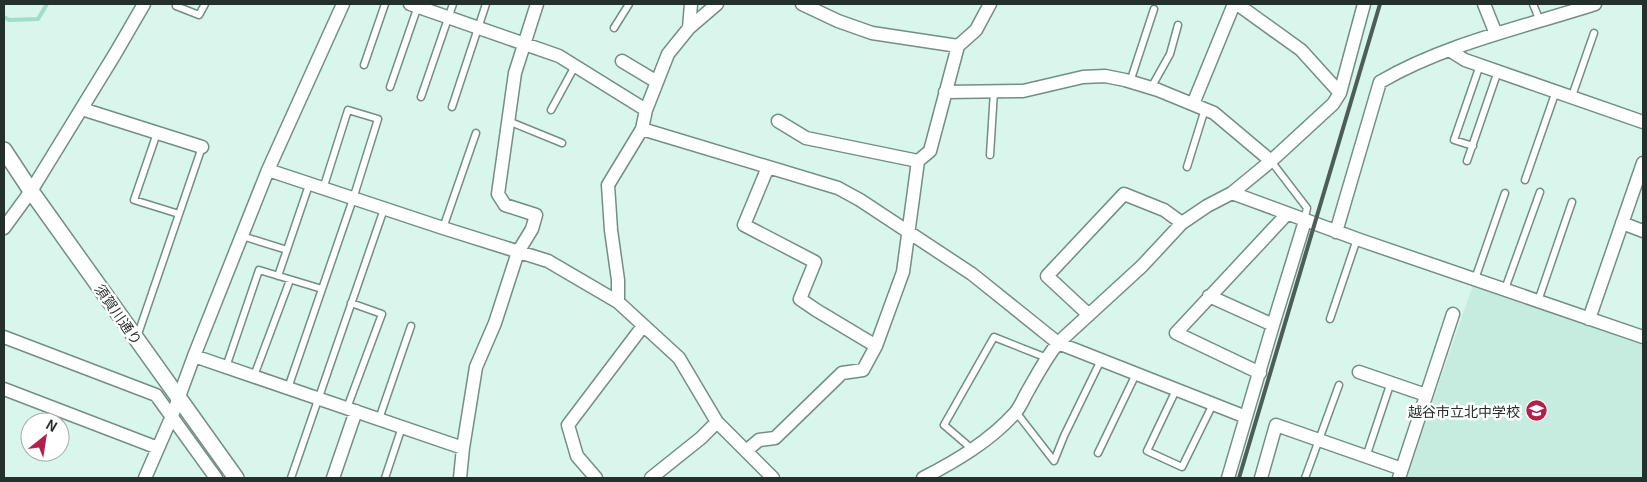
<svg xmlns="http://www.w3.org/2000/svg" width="1647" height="482" viewBox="0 0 1647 482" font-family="Georgia,'Noto Sans JP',serif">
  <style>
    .built { fill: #c5ecde }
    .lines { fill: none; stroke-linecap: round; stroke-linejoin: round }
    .stream { stroke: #a2dcca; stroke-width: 4 }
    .service-casing { stroke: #738e85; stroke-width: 9 }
    .minor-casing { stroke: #738e85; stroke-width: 15 }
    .tertiary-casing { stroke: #738e85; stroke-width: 18 }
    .service { stroke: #fff; stroke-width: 6 }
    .minor { stroke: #fff; stroke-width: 12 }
    .tertiary { stroke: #fff; stroke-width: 15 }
    .rail { stroke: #4d5d57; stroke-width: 4 }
    .labels { text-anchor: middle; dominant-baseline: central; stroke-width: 5; stroke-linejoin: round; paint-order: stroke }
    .street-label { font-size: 14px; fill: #24302c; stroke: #fff }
    .poi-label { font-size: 14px; fill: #24302c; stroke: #fff; text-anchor: end }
  </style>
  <rect width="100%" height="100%" fill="#d8f6eb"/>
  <path class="built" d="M1473,285L1643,343V478H1406Z"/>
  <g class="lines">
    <path class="stream" d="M4,17L9,20L38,19L47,4"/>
    <defs>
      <path id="service" d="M1533,4L1540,21
        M176,6L199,15L205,4
        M614,28L629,4
        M364,65L385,4
        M1130,82L1154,9
        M390,87L418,6
        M1151,88L1170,54L1178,25
        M1572,96L1594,33
        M421,97L453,4
        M452,107L486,4
        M551,110L575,66
        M508,121L562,143
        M157,133L134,200L179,214
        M1473,146L1454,140L1480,65
        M990,155L994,91
        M1271,161L1307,208L1304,221
        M1467,161L1498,71
        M1187,167L1205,109
        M1525,180L1556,91
        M443,228L476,133
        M242,236L287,250
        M278,276L309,185
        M1475,279L1505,193
        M1505,289L1540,192
        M1538,301L1572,202
        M1330,319L1357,239
        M137,337L202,147
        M226,367L259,270L322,289
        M254,376L290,280
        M288,388L353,199L378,119L348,110L323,189
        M1176,390L1147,451L1182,467L1213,404
        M347,408L382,314L351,303
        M1016,412L1054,461L1064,436L1101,360
        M379,419L411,326
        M972,449L944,425L994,337L1047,358
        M1098,453L1136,374
        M1366,457L1391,382
        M291,478L384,209
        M385,478L402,427
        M1305,478L1339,385"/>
      <path id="minor" d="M410,4L559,56L646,110
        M717,4L689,28L668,54L646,110L642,129L608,185L611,230L618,280V302L679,358L717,422L773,478
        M802,4L838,21L872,33L958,46
        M1237,4L1301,50L1340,93
        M1484,4L1496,34
        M689,28L691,4
        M1449,50L1465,60L1643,122
        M622,61L657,82
        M1193,104L1234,4
        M82,109L202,147
        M778,121L806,138L918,161
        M642,129L838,188L860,200L972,274L1058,343L1246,417
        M1271,161L1333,104L1340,93L1364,4
        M768,167L744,225L815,262L800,299L816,310L876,346
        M268,170L443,228L548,261L618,302
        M1232,193L1357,239L1643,337
        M1622,223L1643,231
        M4,228L31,191L115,54L144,4
        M1336,232L1380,82C1445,44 1524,27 1595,4
        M1209,296L1273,325
        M1089,315L1047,276L1124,194L1164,210L1182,223
        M1589,319L1643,163
        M4,337L156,395L216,478
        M194,356L463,448
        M1359,372L1426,395
        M1260,373L1176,333L1287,214
        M4,389L158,448
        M746,451L759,440L775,438L842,373L863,370L876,346L903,272L918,161L930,151L958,46L976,30L990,4
        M145,478L172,416L194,356L268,170L343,4
        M333,478L356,411
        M460,478L463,448L476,367L495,323L518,252L532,229L536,215L505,205L498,194L515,73L537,4
        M596,478L577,456L568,425L643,326
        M651,478L701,438L717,422
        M923,478C956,461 990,441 1015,413C1021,406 1024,397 1029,389C1038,373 1046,358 1058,343L1142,266L1182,223L1207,206L1232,193L1271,161L1214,113L1158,90L1125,80L1105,76L1083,77L1023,91L945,92
        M1228,478L1273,325L1305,221
        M1261,478L1276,425L1402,469
        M1399,478L1453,314"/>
      <path id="tertiary" d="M4,150L31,191L236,478"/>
    </defs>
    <use href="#service" class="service-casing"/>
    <use href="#minor" class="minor-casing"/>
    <use href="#tertiary" class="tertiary-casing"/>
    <use href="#service" class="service"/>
    <use href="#minor" class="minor"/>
    <use href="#tertiary" class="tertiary"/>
    <path class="rail" d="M1239,478L1380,4"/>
  </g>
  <defs>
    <symbol id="school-disc" viewBox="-11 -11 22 22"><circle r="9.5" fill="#b2204c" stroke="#fff"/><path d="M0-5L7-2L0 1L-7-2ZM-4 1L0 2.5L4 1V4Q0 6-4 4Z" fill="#fff"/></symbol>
  </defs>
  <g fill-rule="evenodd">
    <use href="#school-disc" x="1524" y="398" width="25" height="25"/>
  </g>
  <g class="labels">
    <g class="street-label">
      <text transform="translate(119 314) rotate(55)">須賀川通り</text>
    </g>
    <g class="poi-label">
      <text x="1520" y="411">越谷市立北中学校</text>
    </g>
  </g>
  <rect width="1647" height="482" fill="none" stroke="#24302c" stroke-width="10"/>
  <g transform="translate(45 437) rotate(30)"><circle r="24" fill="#ffffff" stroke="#a7acab"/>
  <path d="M0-4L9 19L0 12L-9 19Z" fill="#b2204c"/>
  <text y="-8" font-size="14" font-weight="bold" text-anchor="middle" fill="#24302c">N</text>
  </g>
</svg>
